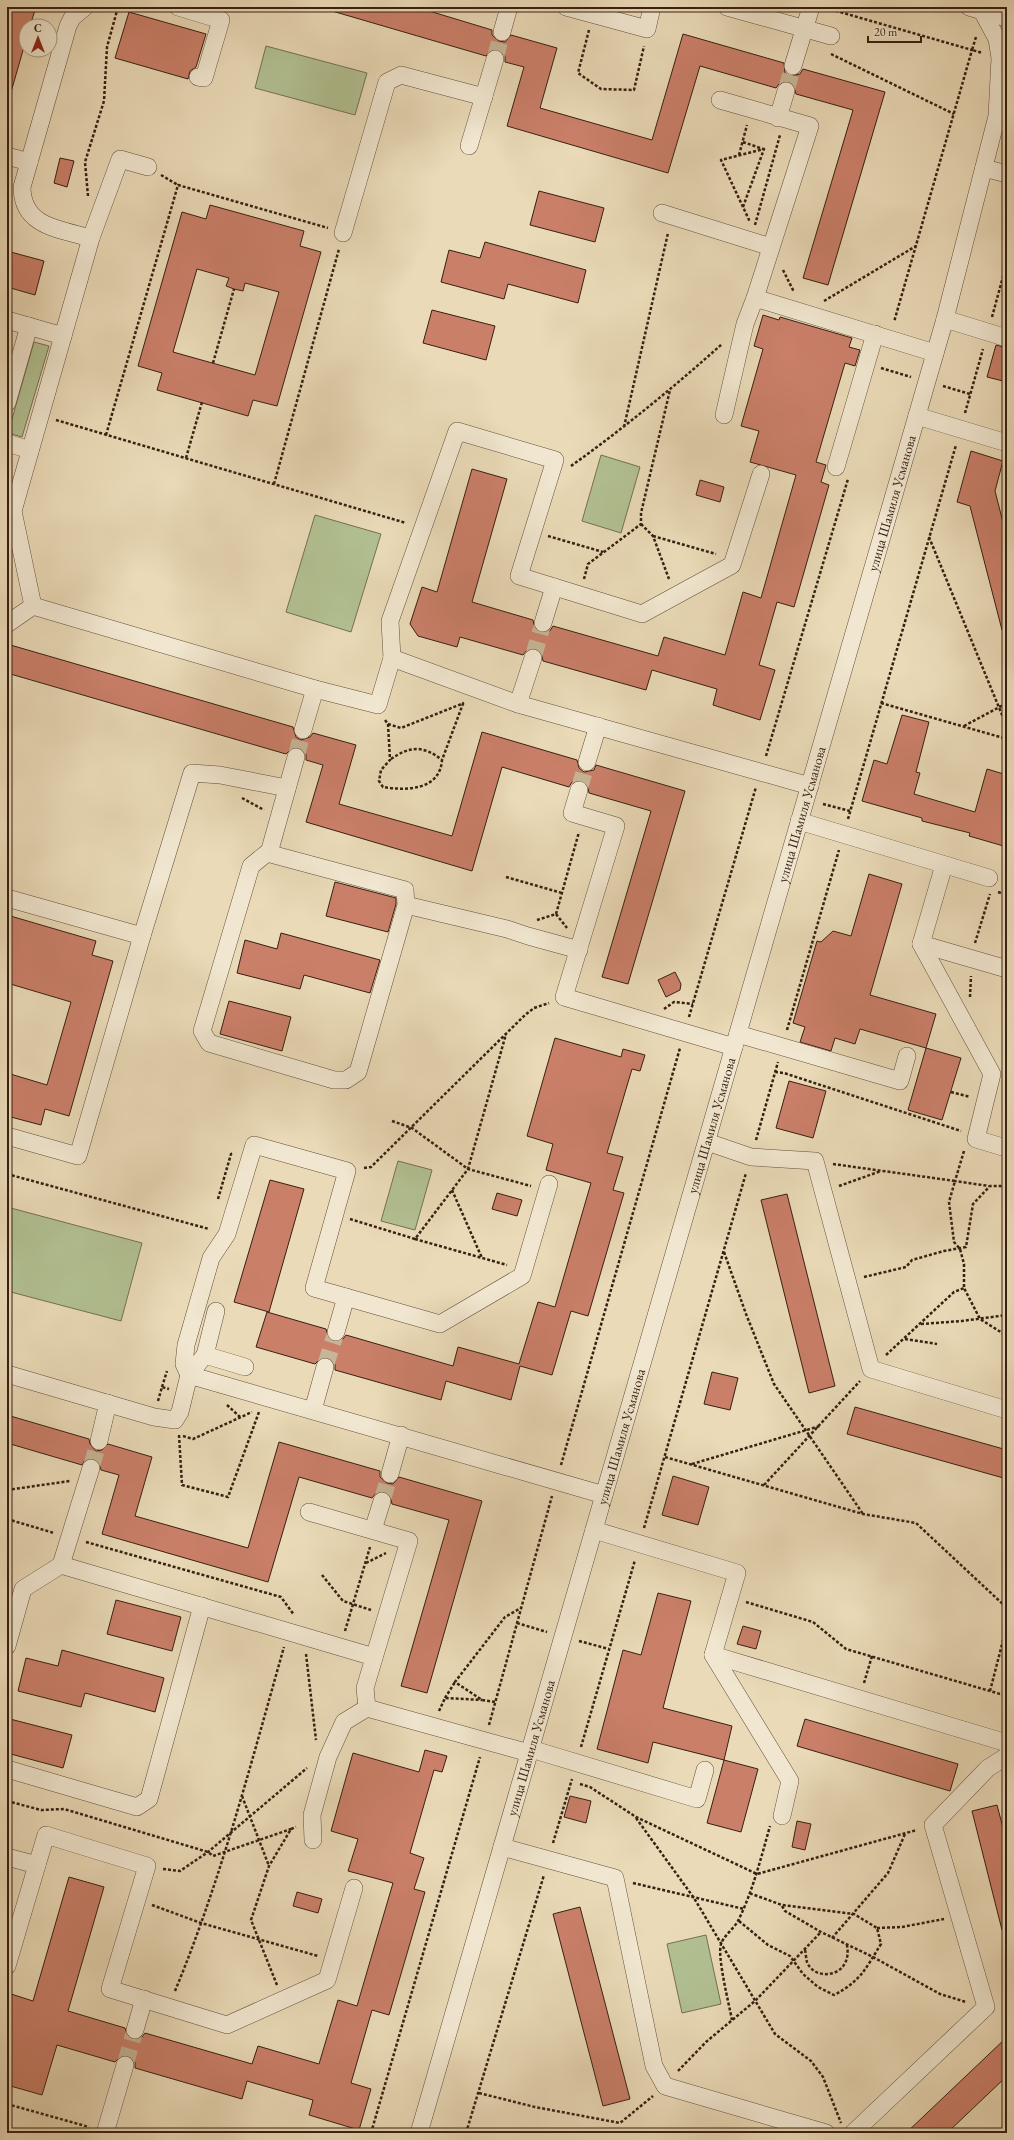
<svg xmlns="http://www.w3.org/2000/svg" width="1014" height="2140" viewBox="0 0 1014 2140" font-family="'EB Garamond',serif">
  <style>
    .green { fill: #b2c192; stroke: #747052 }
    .building { fill: #ca7f69; stroke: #371f12; fill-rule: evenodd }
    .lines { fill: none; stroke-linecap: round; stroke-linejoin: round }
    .minor-tunnel { stroke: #c6b596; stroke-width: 17; stroke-dasharray: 17 8; stroke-linecap: butt }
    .minor-casing { stroke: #644e3b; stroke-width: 18 }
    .path { stroke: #371f12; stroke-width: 2.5; stroke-dasharray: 3 2; stroke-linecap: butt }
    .minor { stroke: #f1e7d0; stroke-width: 17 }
    .labels { text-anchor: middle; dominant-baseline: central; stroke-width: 3.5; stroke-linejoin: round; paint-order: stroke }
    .street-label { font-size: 14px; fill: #371f12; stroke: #f1e7d0 }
  </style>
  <rect width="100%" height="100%" fill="#eadab7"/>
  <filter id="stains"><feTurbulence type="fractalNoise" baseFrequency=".005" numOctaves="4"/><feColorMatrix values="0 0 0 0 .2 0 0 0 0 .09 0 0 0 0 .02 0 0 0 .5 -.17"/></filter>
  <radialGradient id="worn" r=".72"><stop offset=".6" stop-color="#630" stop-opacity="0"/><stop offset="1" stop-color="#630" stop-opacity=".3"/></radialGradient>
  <path class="green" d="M266,46L367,73L355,115L255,88Z
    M34,342L49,346L22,437L8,433Z
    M601,455L640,467L621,533L582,521Z
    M315,515L381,534L351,632L286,612Z
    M398,1161L432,1170L415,1230L381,1221Z
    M7,1207L142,1243L121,1321L7,1291Z
    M706,1935L721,2004L682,2013L667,1944Z"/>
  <path class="building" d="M7,7H36L30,26H26V40L11,92H7Z
    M332,7H416L492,30V35L499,41L505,42L511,35L557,48L540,108L652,140L683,34L784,63L785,73L790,76L800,74L803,69L885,92L828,285L803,278L853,110L796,94L793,84L788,81L779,84L776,88L700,66L668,173L507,126L524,67L505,62V56L498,50L492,49L486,56L332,11Z
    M129,12L206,34L196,67L190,71L188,79L115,58Z
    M60,158L74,161L67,187L54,183Z
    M539,191L604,208L595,242L530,225Z
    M210,205L304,231L300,246L321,252L277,406L253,400L248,416L157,390L162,373L138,366L182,212L206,219ZM197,269L229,278L226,286L234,289L243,291L245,283L279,292L255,375L173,352Z
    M485,242L586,270L578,303L508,284L504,299L441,282L449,250L480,258Z
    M7,251L44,261L35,295L7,287Z
    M432,310L495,326L486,360L423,343Z
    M763,315L779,320L780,317L852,338L849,347L860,350L855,366L845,363L816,462L826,465L821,482L829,485L794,607L777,602L759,665L775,670L760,720L713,705L717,689L652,670L646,690L543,661L541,652L536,648L527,650L523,655L460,637L457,647L418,636L410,624L422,587L437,592L472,469L507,479L472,602L533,620L535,630L540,633L550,631L553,626L658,656L664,637L725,655L743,592L761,598L796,475L750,462L759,431L741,426L763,349L754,346Z
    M996,345L1007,348V382L987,377Z
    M971,451L1003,461L995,491L1007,538V629L1002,630L970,506L957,502Z
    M700,480L724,487L720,502L696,495Z
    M7,644L293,727L296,737L301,740L310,737L313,733L356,745L339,804L452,836L482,732L577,760L579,768L584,772L594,770L596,765L685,791L628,984L602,977L651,811L589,793L587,783L582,780L572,782L569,787L502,767L472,871L306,822L323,765L306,760V754L299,748L293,747L286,754L7,673Z
    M902,715L929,722L916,772L920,773L914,794L975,812L987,769L1007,775V847L969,836L970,833L922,821V818L862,801L874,760L887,764Z
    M869,874L902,884L870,995L936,1014L926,1048L860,1029L855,1044L835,1038L831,1051L800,1042L805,1027L793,1023L817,941L821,942L833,931L851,936Z
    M335,882L396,898V904L388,932L326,916Z
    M7,915L96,941L92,955L113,961L69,1116L45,1109L41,1125L7,1116V1073L47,1085L71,1002L7,983Z
    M281,933L380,960L370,993L304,975L300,989L237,973L245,940L277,949Z
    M675,972L681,984L680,990L666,997L658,980Z
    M229,1001L291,1017L282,1051L220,1034Z
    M555,1038L621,1057L623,1049L645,1055L640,1071L632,1069L607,1153L623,1157L613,1190L624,1193L588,1316L571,1311L552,1375L520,1366L511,1400L446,1381L441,1400L335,1370V1364L328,1358L322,1357L315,1364L256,1347L267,1312L326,1329L329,1339L334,1342L343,1339L346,1335L453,1366L458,1347L519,1364L538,1302L555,1307L591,1183L546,1170L553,1144L527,1136Z
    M926,1048L961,1058L942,1120L908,1110Z
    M789,1081L826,1091L813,1138L776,1128Z
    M270,1180L304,1189L269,1312L234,1302Z
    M497,1193L522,1200L517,1216L492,1209Z
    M787,1194L835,1386L809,1393L761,1200Z
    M712,1372L738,1378L730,1410L704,1404Z
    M855,1407L1007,1450V1479L847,1434Z
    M7,1415L89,1439L90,1444L96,1451L102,1450L108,1444L152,1457L135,1516L248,1548L279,1442L380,1471V1477L387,1483L393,1484L399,1477L482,1501L427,1693L401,1686L449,1520L392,1504L390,1495L385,1491L376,1493L372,1498L299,1477L268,1582L102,1534L119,1475L101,1470L99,1462L94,1458L85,1460L82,1465L7,1443Z
    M673,1476L709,1487L698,1525L662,1515Z
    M658,1593L691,1601L663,1708L732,1726L724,1760L653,1742L648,1763L597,1749L623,1650L641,1655Z
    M116,1600L181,1617L172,1651L107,1634Z
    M743,1626L761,1631L756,1649L737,1644Z
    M62,1650L164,1678L155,1712L85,1693L81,1707L18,1691L26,1658L58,1666Z
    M10,1719L72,1735L63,1768L7,1753V1728Z
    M805,1719L958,1764L950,1791L797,1746Z
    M425,1750L447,1756L442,1772L434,1770L410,1853L424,1858L414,1889L425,1892L389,2015L372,2010L351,2083L371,2089L359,2130L309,2115L313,2100L247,2081L242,2099L135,2068V2062L128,2056L122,2055L115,2062L57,2045L42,2095L7,2085V2007L11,1994L33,2001L69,1877L104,1887L68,2011L125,2028L128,2037L133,2040L142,2037L145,2033L252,2064L258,2046L319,2064L338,2000L357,2006L393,1883L348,1871L358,1839L331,1831L353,1753L419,1772Z
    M724,1760L758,1769L741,1832L707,1823Z
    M570,1796L591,1801L586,1823L564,1817Z
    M997,1805L1007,1843V1930H1002L972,1811Z
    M797,1821L811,1824L805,1850L792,1847Z
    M297,1892L322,1899L318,1913L293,1906Z
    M580,1907L630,2099L603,2106L553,1914Z
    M1007,2037V2076L947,2133H906Z"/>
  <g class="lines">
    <path class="minor-tunnel" d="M495,59L502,32
      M786,91L793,66
      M533,658L543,623
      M296,757L303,730
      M579,790L587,762
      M325,1367L336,1332
      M91,1468L99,1441
      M382,1501L390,1474
      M125,2065L135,2030"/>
    <defs>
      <g id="minor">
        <path d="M178,7L221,20L204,78L198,77"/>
        <path d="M566,7L647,29L652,7"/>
        <path d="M727,7L831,36"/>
        <path d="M969,7L1007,18"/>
        <path d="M502,32L509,7"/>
        <path d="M793,66L811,7"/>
        <path d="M720,100L810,126L755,298L935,353"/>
        <path d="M778,118L786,91"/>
        <path d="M469,146L495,59"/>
        <path d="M7,156L29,162"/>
        <path d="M984,168L1007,174"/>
        <path d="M662,213L771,247"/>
        <path d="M343,233L387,82L401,75L484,97"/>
        <path d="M91,238L120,159L148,167"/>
        <path d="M945,319L1007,338"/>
        <path d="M7,320L63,336"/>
        <path d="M7,403L29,326"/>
        <path d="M724,415L745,324L755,298"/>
        <path d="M917,416L1007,443"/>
        <path d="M7,443L30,450"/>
        <path d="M836,467L875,334"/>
        <path d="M33,606L13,511L91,238C60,229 22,227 22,187L68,26L72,18L85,7"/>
        <path d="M543,623L554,587"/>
        <path d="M7,624L33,606L315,689L378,705L392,658L518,704L810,786"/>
        <path d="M392,658L390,621L457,431L555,460L519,576L642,614L732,565L761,474"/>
        <path d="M518,704L533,658"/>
        <path d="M303,730L315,689"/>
        <path d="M587,762L598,726"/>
        <path d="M579,790L572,813L616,826L564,997L734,1047"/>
        <path d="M799,821L989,878"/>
        <path d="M269,853L296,757"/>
        <path d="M944,865L921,944L1007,969"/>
        <path d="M7,898L142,936"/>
        <path d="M406,905L405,890L267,853L251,866L202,1031L209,1043L334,1080H346L358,1072L406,905L507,929L528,936L579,950"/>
        <path d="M921,944L992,1074L976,1139L1006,1148"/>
        <path d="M738,1034L900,1081L907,1056"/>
        <path d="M7,1136L78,1156L142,936L192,773L220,775L287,788"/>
        <path d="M707,1142L751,1157L815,1161L871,1369L1007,1410"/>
        <path d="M336,1332L346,1297"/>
        <path d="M205,1355L216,1311"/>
        <path d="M245,1367L205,1355L189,1375L184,1364L186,1345L211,1258L227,1234L254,1145L347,1171L314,1288L440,1324L522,1276L549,1184"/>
        <path d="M7,1374L154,1417L175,1420L180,1412L189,1375L604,1495"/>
        <path d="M313,1410L325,1367"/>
        <path d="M99,1441L108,1403"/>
        <path d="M390,1474L401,1435"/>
        <path d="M309,1512L409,1541L365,1688L367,1708"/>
        <path d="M373,1530L382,1501"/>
        <path d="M594,1530L737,1573L713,1655L1007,1743"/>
        <path d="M61,1565L91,1468"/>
        <path d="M7,1646L23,1589L61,1565L374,1657"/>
        <path d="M713,1655L790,1781L782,1816"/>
        <path d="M531,1749L697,1799L705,1770"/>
        <path d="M7,1769L137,1807L149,1799L202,1606"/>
        <path d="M313,1840L312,1815L328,1757L344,1722L367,1708L529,1753"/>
        <path d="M502,1847L615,1878L654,2066L665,2086L826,2133"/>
        <path d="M7,1857L37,1865L46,1835L147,1866L110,1989L227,2025L327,1980L354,1888"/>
        <path d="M7,1966L37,1865"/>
        <path d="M135,2030L144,1999"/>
        <path d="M105,2133L125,2065"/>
        <path id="s1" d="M419,2133L945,319L997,116L1000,58L997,39L982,11"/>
        <path d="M853,2133L986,2007L933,1825L988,1768L1007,1756"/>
      </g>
    </defs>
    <use href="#minor" class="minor-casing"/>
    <path class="path" d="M826,8L972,50L894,322
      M589,30L578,73L601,89L634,90L644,46
      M976,37L972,50L983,53
      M831,54L954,114
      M743,142L763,149
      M739,155L747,125
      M161,175L178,185
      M88,196L85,162L104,101L107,47L118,7
      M743,207L764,149L721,160L750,222
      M755,225L780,135
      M783,270L794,292
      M824,301L916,246
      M992,317L1007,262
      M213,363L234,289
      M881,368L911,377
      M943,386L970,394
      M965,413L983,349
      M56,420L406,523
      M624,427L668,233
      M106,435L178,185L328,228
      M186,458L202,402
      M571,466C624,428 674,387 722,344
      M274,484L339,249
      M641,524L653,536L669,579
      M548,536L603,552
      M653,536L716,554
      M929,537L1007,727
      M584,579L588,564L641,524V513L670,390
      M881,703L1007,739
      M385,720L388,724L390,760L381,770L379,781L383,787C407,791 440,790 442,760L464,701
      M388,724L401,728L464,703
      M964,726L1007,703
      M766,756L848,479
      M391,759C410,746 423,745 442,760
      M242,798L264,810
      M823,804L850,811
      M848,819L956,445
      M506,877L562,893
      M998,892L1007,895
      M556,914L567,928
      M537,920L556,914L579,832
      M975,943L990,894
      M970,997L971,976
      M664,1009L674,1002L693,1004
      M689,1017L756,787
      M787,1030L839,850
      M775,1072L784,1073L961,1131
      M951,1092L970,1097
      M392,1121L412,1128L468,1169L506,1034
      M756,1140L778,1062
      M964,1151L955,1181L989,1186
      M833,1164L955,1181L949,1202L954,1242L960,1249L964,1264V1288L980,1319L1007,1336
      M364,1168L371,1167L525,1015L534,1008L549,1003
      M7,1174L209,1229
      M839,1186L881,1171
      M452,1190L482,1258
      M218,1199L231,1154L233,1153
      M350,1219L415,1239L468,1169L531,1186
      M415,1239L507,1265
      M724,1252L746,1314L774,1384L863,1514
      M864,1277L906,1267L912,1260L944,1251L966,1247L973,1204L990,1186H1001L1007,1182
      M921,1324L962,1321L1007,1315
      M905,1339L937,1344
      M886,1355L954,1292L964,1288
      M162,1387L167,1371
      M158,1401L162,1387L169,1389
      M227,1405L240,1417
      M179,1435L182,1485L228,1497L259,1412
      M183,1436L193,1439L252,1412
      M665,1457L863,1514L916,1523L1007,1608
      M692,1464L820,1426
      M561,1465L680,1048
      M764,1485L860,1381
      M7,1490L70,1481
      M7,1519L54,1533
      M644,1528L746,1173
      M86,1542L281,1597L294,1615
      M366,1563L386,1553
      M322,1575L343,1601L371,1610
      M746,1602L813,1622L846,1649L1007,1696
      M517,1623L547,1632
      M345,1631L370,1547
      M579,1641L609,1649
      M306,1654L316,1740
      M864,1683L872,1656
      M990,1691L1007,1625
      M445,1698L455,1682
      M495,1702L482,1700L455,1682L505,1617L521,1608
      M439,1711L445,1698L482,1700
      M489,1725L552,1496
      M581,1747L635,1560
      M580,1784L590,1787L636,1817L757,1874L917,1830
      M242,1796L269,1866
      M7,1801L41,1810L64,1809L208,1852L213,1856L291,1829
      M636,1818L694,1898L775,2034L811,2061L823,2077L841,2123
      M553,1843L572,1779
      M163,1869L180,1871L208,1852L307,1768
      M633,1883L744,1909
      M152,1905L201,1923L318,1956
      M782,1906L785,1911L821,1932L873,1957L940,1994L966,2002
      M739,1921L768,1945L790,1956L803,1974L818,1987L834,1995C861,1981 866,1968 881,1944L877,1928L854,1914L782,1905L749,1893
      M877,1928L902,1927L944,1919
      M832,1938L888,1873L905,1834
      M805,1950C806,1954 806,1959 807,1962C813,1978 838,1978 845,1963C848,1958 848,1951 847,1945
      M277,1985L251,1920L269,1866L291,1829L296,1827
      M175,1991C221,1880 251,1763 284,1647
      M732,2020C729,2004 717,1957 721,1944C724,1935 735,1928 739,1919C753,1890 761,1858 770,1826
      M678,2071L706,2042L755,2001L821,1932
      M479,2093L535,2107L620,2123L653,2096
      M7,2104L89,2127
      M371,2133L480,1757
      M466,2133L544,1875"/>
    <use href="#minor" class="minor"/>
  </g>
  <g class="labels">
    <g class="street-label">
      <text stroke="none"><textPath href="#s1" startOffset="1697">улица Шамиля Усманова</textPath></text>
      <text stroke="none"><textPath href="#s1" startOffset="1373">улица Шамиля Усманова</textPath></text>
      <text stroke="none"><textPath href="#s1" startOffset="1049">улица Шамиля Усманова</textPath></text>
      <text stroke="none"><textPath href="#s1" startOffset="725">улица Шамиля Усманова</textPath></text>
      <text stroke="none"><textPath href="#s1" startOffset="401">улица Шамиля Усманова</textPath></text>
    </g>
  </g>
  <rect width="1014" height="2140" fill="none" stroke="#eadab7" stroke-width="24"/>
  <rect x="8" y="8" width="998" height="2124" fill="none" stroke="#371f12" stroke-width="2"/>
  <rect x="12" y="12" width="990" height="2116" fill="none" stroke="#371f12"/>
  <g transform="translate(38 38)"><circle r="19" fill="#f1e7d0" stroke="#a79784"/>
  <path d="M0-3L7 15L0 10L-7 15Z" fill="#8f2418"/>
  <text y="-6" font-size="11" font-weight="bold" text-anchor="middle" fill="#371f12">С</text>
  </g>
  <path d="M868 36v6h53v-6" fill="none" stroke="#371f12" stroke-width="2"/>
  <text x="874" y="36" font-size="12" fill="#371f12" stroke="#f1e7d0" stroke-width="3" paint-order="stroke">20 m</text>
  <rect width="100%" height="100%" filter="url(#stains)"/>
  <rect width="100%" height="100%" fill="url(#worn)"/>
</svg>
